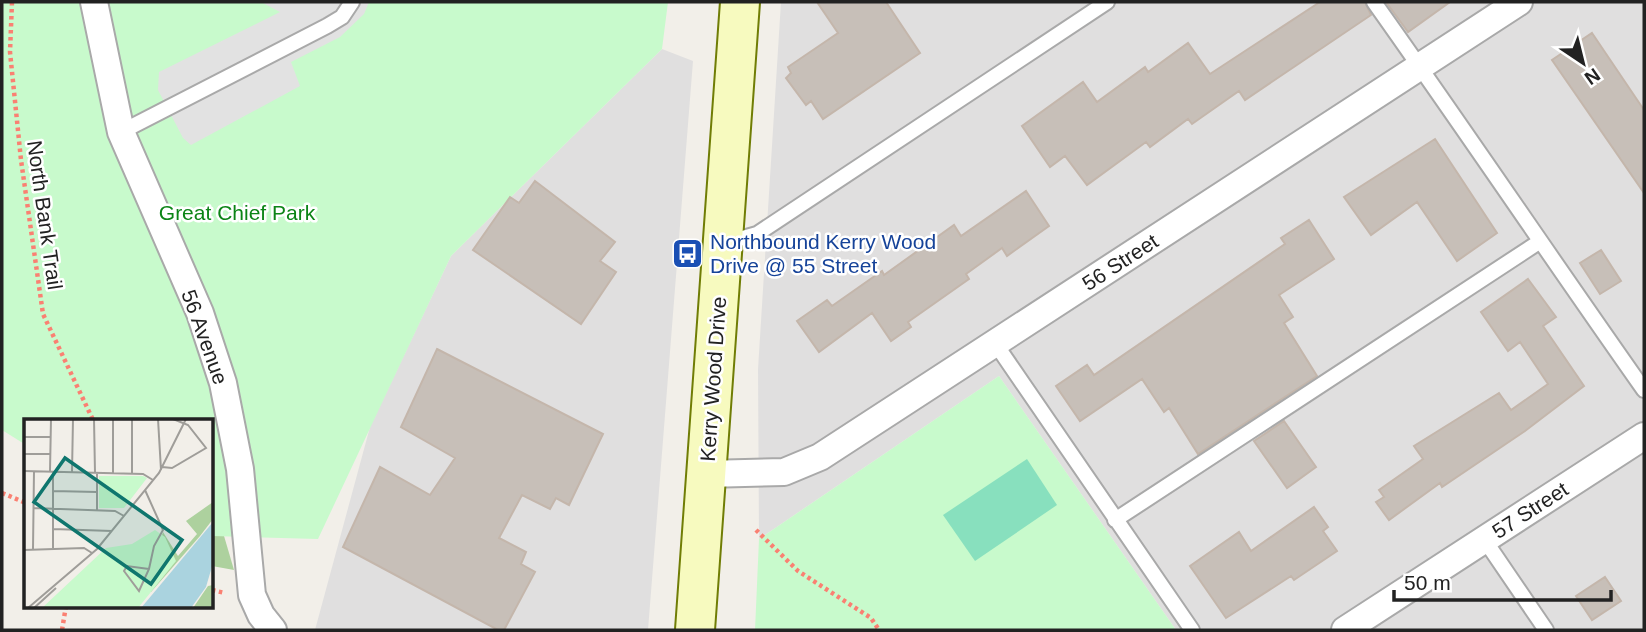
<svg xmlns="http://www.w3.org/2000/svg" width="1646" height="632" viewBox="0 0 1646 632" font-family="Arial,sans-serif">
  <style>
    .residential { fill: #e0dfdf }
    .forest { fill: #add19e }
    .park { fill: #c8facc }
    .pitch { fill: #88e0be }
    .parking { fill: #e2e2e2 }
    .building { fill: #c7bfb8; stroke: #c4b6ab; stroke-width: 2 }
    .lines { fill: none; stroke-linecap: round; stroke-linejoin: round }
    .lane-casing { stroke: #a9a9a9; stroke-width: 18 }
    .street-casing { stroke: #a9a9a9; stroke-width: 30 }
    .secondary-casing { stroke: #707d05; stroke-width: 42 }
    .path { stroke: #fa8072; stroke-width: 4.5; stroke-dasharray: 3.5 3.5; stroke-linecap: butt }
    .lane { stroke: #fff; stroke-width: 14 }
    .street { stroke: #fff; stroke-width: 26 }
    .secondary { stroke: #f7fabf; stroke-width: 38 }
    .labels { text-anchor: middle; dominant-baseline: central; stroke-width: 5; stroke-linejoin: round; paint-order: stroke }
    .park-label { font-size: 21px; fill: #0c8416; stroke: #fff }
    .street-label { font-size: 21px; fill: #222; stroke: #fff }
    .transit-label { font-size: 21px; fill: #164399; stroke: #fff; text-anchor: start }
    .inset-road { fill: none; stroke: #9f9d99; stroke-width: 2 }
    .view { fill: #0f766e; fill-opacity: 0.15; stroke: #0f766e; stroke-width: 3.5 }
    .inset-edge { fill: none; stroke: #222; stroke-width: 3.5 }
  </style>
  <rect width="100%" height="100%" fill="#f2efe9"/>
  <path class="residential" d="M781,2H1644V630H1176L999,376L759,539L758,369Z
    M662,49L693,61L648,630H315L370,427L451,256Z"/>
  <path class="forest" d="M212,495L234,570L212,566Z"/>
  <path class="park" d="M2,2H668L662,49L451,256L318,539L212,536V420H26V445L2,430Z
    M999,376L1176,630H755L759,539Z"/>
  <path class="pitch" d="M1027,459L1057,505L975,561L943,515Z"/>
  <path class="parking" d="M261,2H369L364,14L340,37L291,62L300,86L191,145L183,138L158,90L159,72L280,12Z"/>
  <path class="building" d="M817,2H886L920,53L823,119L811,101L806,105L786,78L791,73L788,67L838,33Z
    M1320,2H1365L1371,15L1245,100L1239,91L1192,124L1188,119L1150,147L1146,142L1087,185L1065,156L1050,167L1022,126L1083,82L1097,102L1145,67L1148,72L1188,43L1210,74Z
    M1386,2H1450L1408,32Z
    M1592,33L1644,110V193L1552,60Z
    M1435,139L1497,233L1457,261L1417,202L1371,235L1344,197Z
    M535,181L615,242L600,261L616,272L581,324L473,250L510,197L519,203Z
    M1026,191L1049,226L1007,256L1002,248L966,274L969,279L908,322L911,327L891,341L872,313L819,352L797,321L827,300L832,306L882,271L884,275L954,225L961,236Z
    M1309,220L1334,259L1279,295L1293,317L1284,323L1317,376L1198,454L1169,408L1164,412L1142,379L1080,421L1056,386L1087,365L1094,375L1285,244L1281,238Z
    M1601,250L1621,281L1600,294L1580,263Z
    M1528,279L1556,317L1543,326L1584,386L1525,431L1442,487L1440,483L1389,520L1376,502L1384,497L1379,490L1423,459L1414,446L1499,393L1511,410L1548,384L1520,342L1508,351L1481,312Z
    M437,349L603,434L569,505L556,498L550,509L522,495L499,538L526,552L521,564L535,572L504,630H498L343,547L380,467L430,495L455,458L401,427Z
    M1284,421L1316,467L1287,488L1254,441Z
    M1314,507L1328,527L1323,531L1337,551L1294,580L1291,576L1226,618L1190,566L1239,532L1251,551Z
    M1605,577L1621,601L1592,620L1576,596Z"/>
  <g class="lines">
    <defs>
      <path id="lane" d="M1374,2C1465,130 1553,261 1644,390
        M121,132L327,26L342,17L352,2
        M725,243L757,234L1107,2
        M995,343L1192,630
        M1115,520L1539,242
        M1484,539L1546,630"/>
      <path id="street" d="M94,2L121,132L200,313L223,383L240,469L252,595L261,615L273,630
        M706,474L784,472L820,457L1519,2
        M1345,630L1644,436"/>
      <path id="secondary" d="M695,630L740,2"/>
    </defs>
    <use href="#lane" class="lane-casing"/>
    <use href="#street" class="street-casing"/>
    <use href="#secondary" class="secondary-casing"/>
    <path class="path" d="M12,2L10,52L21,160L43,314L93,420
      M2,493L26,503
      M756,530L798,571L871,618L879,630
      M212,590L225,593
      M62,630L66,606"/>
    <use href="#lane" class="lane"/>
    <use href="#street" class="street"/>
    <use href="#secondary" class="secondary"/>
  </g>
  <defs>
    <symbol id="bus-square" viewBox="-11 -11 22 22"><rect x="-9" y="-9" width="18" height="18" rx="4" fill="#1a4fb4" stroke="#fff"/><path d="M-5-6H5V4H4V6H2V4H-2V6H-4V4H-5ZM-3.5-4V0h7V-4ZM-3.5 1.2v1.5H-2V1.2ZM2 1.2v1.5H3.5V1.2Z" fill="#fff"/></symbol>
  </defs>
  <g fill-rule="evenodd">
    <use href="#bus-square" x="670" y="236" width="35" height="35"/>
  </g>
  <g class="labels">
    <g class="park-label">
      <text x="237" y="212">Great Chief Park</text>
    </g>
    <g class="street-label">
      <text transform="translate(45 215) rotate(82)">North Bank Trail</text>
      <text transform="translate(1120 262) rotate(-33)">56 Street</text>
      <text transform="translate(205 337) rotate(70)">56 Avenue</text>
      <text transform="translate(713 379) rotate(-86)">Kerry Wood Drive</text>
      <text transform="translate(1530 510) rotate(-33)">57 Street</text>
    </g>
    <g class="transit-label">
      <text x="710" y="241">Northbound Kerry Wood<tspan x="710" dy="24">Drive @ 55 Street</tspan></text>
    </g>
  </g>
  <g transform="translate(24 419)">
    <rect width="189" height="189" fill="#f2efe9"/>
    <path d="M189,83V100L176,117L127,173L120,171L139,113L154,137L173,115L162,102ZM189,166V189H169L184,167Z" fill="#add19e"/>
    <path d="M75,57H119L123,59L100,89H75ZM131,111L141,118L152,142L114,189H18L82,129L108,125Z" fill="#c8facc"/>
    <path d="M189,103V144L182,168L167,189H117Z" fill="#aad3df"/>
    <path class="inset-road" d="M70,0L71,54M134,0L137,51M0,18H26M0,35H26M138,48L148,49L182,29L164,6L149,0M0,52L119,55L129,61M26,52L27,0M48,53L49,0M89,54V0M108,55V0M121,71L139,111L130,127L125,150L115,172L100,152L103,147L125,150M29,72L73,73M9,89L91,92L100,97M73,91V54M29,110L88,112M29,129V53M9,130L10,52M0,131L60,129L68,134M4,189L73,130L135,54L162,0M10,189L32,169"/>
    <path class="view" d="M41,39L158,121L127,165L10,83Z"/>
    <rect width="189" height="189" class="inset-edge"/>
  </g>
  <rect width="1646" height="632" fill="none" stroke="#222222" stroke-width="7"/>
  <g transform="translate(1583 63) rotate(145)" stroke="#ffffff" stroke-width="5" paint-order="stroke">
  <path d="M0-5L12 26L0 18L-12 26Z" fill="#222222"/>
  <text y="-10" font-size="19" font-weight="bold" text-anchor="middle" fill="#222222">N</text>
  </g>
  <path d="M1394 590v10h217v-10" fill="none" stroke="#222222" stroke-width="3.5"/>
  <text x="1404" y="590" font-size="21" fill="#222222" stroke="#ffffff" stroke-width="5" paint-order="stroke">50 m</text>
</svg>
